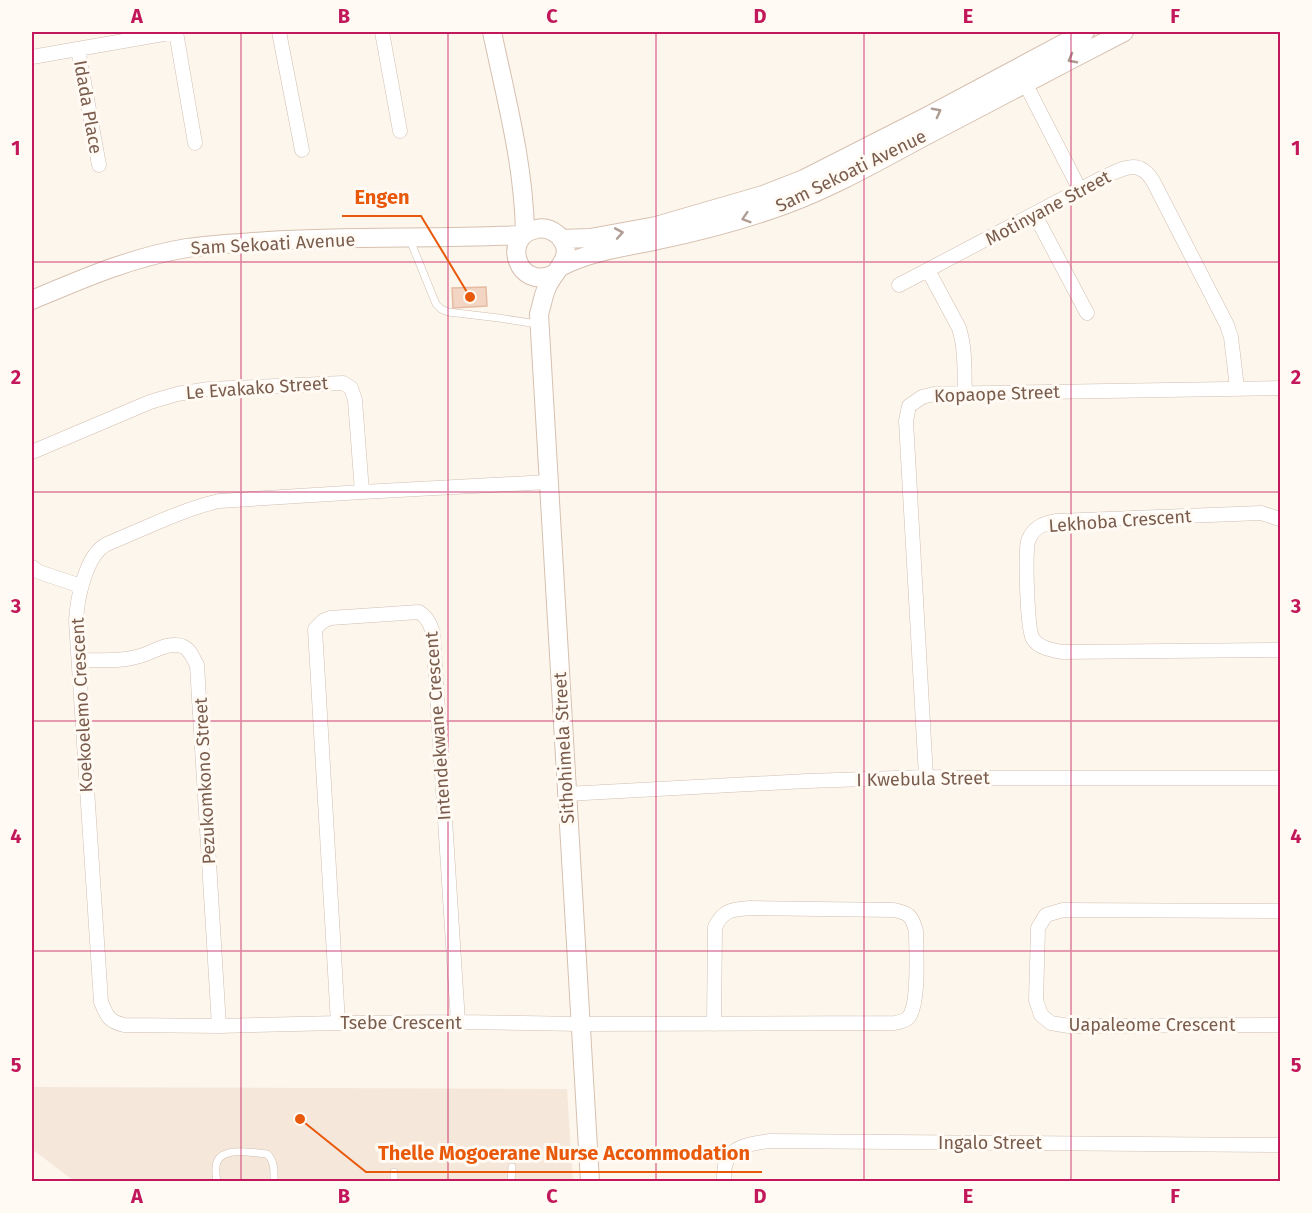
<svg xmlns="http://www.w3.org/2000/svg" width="1312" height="1213" viewBox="0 0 1312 1213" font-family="'Fira Sans',sans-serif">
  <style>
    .residential { fill: #f5e8da }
    .building { fill: #f3d5c3; stroke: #e6bba3; stroke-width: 1.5 }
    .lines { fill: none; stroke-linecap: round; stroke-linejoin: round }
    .lane-casing { stroke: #d1beb0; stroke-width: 8 }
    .street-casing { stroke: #d1beb0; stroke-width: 15 }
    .secondary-casing { stroke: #d6c0b0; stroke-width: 20 }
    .lane { stroke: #fff; stroke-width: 7 }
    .street { stroke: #fff; stroke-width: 14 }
    .secondary { stroke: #fff; stroke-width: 18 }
    .oneway { stroke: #af9d94 }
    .grid { fill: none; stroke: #c2185b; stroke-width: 1.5; stroke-opacity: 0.55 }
    .labels { text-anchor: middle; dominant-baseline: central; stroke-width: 6; stroke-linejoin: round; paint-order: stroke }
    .street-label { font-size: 18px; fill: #7a5c4d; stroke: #fffaf3 }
    .leader { fill: none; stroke: #e8590c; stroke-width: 2 }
    .callout-dot { fill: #e8590c; stroke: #fffaf3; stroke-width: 2 }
    .callout-label { font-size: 20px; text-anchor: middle; font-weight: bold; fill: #e8590c; stroke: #fffaf3; stroke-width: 6; stroke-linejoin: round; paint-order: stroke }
    .neatline { fill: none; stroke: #c2185b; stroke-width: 2 }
    .grid-label { font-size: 20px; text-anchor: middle; font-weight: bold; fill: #c2185b }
  </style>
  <rect width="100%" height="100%" fill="#fdf6ec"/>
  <path class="residential" d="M32,1087L567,1089L573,1181H74L32,1149Z"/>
  <path class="building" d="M486,287L487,306L453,308L452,288Z"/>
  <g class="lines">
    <defs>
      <path id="lane" d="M410,240L436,304L441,309L448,312L499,318L537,324
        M394,1172V1182
        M217,1182C216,1176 215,1167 217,1162C223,1146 254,1153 267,1154C275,1161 274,1172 274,1182
        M511,1182L512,1167"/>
      <path id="street" d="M176,32L195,143
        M279,32L302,150
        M382,32L400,131
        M78,49L99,165
        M32,57L175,32
        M1025,83L1080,190
        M1035,215L1087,313
        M928,270L959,328C966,350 964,372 965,394
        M899,285L1104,177C1124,168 1139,158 1153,181L1227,325L1231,337L1237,388
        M32,452L150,402L177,394L209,389L343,383L351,388L355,400L362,492
        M548,482L362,492L219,501C180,510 144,529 107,544C86,554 77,599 76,621L101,1002C107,1016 108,1021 124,1025L219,1026L338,1023L458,1022L580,1024L895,1023C900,1022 905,1021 908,1018C920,1005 916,949 916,931C912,916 909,913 894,910L750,908C732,910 724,909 715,927L714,1024
        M1280,519L1261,513L1057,521C1046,523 1035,526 1030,537C1028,540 1027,546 1027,550C1026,563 1027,630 1033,639C1039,648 1052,650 1062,652L1280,650
        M32,567L39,572L81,586
        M79,660C97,660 118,662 136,657C151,654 167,641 182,646C190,649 193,658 197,665L219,1026
        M926,777L906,421L909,406L922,397L934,394L1280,388
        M566,794L807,781L926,777L973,778H1280
        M1280,911L1063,910L1046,915L1038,928L1036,1000L1041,1015L1051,1023L1069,1026L1280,1025
        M338,1023L315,629L323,621L330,618L419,612C428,618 430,624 433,633L458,1022
        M724,1182C724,1177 724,1171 725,1166C729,1146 753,1143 770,1141L1280,1145"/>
      <path id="secondary" d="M492,32C506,98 524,165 525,233
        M561,239L590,238L656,226L763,195L804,179L928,116L1085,32
        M562,266C591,251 626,247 658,240C701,231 743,220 784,205C834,187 880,160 927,135C992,101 1058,66 1124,32
        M554,274C517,292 500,235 537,229C545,227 552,230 558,235C578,255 554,270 547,287C543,296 542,305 539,314L590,1182
        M32,300C82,279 132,257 187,248C214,244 241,243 268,241C353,236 438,239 523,235"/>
    </defs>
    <use href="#lane" class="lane-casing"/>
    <use href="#street" class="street-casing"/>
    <use href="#secondary" class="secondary-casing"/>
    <use href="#lane" class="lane"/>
    <use href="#street" class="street"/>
    <use href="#secondary" class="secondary"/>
  </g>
  <defs><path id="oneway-chevron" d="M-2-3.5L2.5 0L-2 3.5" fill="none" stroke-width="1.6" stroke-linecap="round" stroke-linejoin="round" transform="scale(1.5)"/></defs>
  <g class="oneway">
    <use href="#oneway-chevron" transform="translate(1072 59) rotate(152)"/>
    <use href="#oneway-chevron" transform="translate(937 112) rotate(-28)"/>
    <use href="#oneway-chevron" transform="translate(746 218) rotate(163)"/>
    <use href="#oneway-chevron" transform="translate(619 233) rotate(-10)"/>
  </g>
  <path class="grid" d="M241,32V1182M448,32V1182M656,32V1182M864,32V1182M1071,32V1182M32,262H1280M32,492H1280M32,721H1280M32,951H1280"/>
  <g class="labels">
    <g class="street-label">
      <text transform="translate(88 107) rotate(80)">Idada Place</text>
      <text transform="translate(851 171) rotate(-26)">Sam Sekoati Avenue</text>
      <text transform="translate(1048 208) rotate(-28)">Motinyane Street</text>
      <text transform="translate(273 244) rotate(-3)">Sam Sekoati Avenue</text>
      <text transform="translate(257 388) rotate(-4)">Le Evakako Street</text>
      <text transform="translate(997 394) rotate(-2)">Kopaope Street</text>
      <text transform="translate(1120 521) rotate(-4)">Lekhoba Crescent</text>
      <text transform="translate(82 705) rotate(-93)">Koekoelemo Crescent</text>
      <text transform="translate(438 726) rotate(-94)">Intendekwane Crescent</text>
      <text transform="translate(564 748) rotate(-93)">Sithohimela Street</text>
      <text transform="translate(923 779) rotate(-1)">I Kwebula Street</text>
      <text transform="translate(205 781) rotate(-93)">Pezukomkono Street</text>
      <text x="401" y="1023">Tsebe Crescent</text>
      <text x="1152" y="1025">Uapaleome Crescent</text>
      <text x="990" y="1143">Ingalo Street</text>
    </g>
  </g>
  <path class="leader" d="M470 297L421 216H342M300 1119L366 1172H762"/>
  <g class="callout-dot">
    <circle cx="470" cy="297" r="6"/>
    <circle cx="300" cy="1119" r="6"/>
  </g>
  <g class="callout-label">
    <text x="382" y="204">Engen</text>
    <text x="564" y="1160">Thelle Mogoerane Nurse Accommodation</text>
  </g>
  <rect width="1312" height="1213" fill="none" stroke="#fffaf3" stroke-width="66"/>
  <rect x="33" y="33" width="1246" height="1147" class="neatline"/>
  <g class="grid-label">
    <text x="137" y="23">A</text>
    <text x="344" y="23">B</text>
    <text x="552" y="23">C</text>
    <text x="760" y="23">D</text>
    <text x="968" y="23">E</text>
    <text x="1175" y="23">F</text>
    <text x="16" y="155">1</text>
    <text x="1296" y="155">1</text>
    <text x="16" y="384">2</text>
    <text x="1296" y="384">2</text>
    <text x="16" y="613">3</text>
    <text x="1296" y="613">3</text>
    <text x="16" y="843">4</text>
    <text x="1296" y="843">4</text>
    <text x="16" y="1072">5</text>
    <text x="1296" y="1072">5</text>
    <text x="137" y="1203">A</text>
    <text x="344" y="1203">B</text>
    <text x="552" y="1203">C</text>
    <text x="760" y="1203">D</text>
    <text x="968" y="1203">E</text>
    <text x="1175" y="1203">F</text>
  </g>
</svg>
